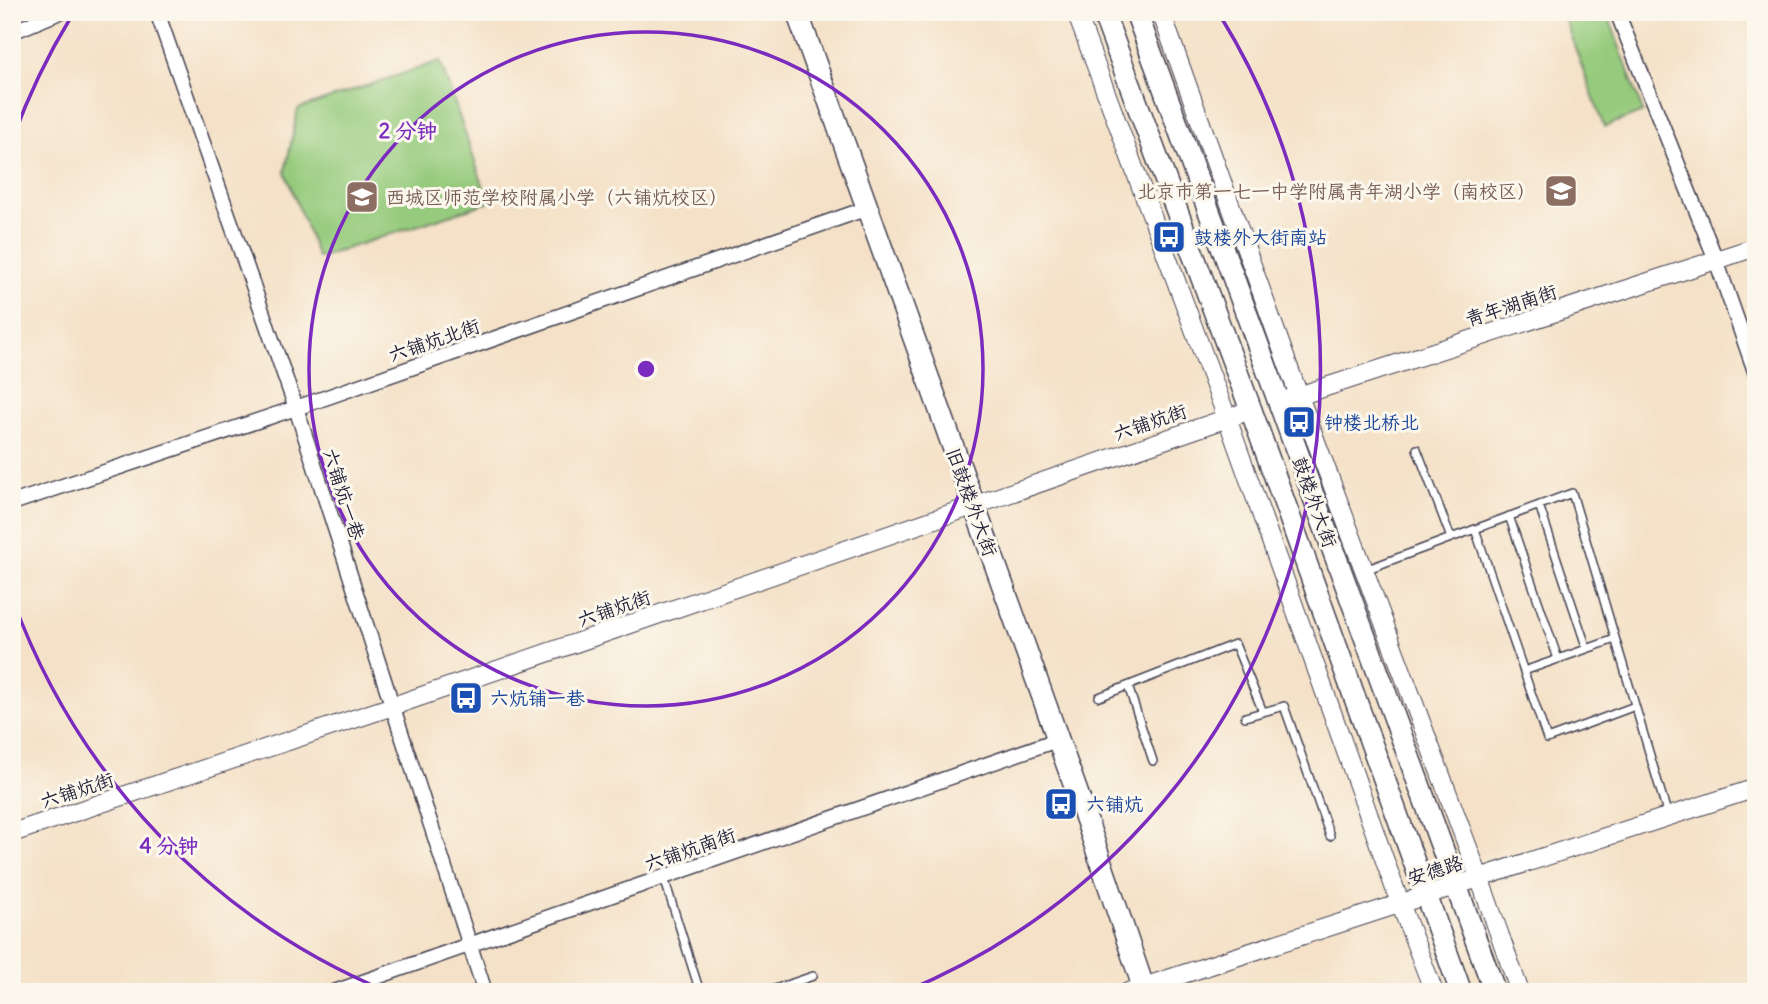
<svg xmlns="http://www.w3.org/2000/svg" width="1768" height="1004" viewBox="0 0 1768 1004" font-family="Delius,'LXGW WenKai TC',sans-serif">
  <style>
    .green { fill: #96cb7d; stroke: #5c765c; stroke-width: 2 }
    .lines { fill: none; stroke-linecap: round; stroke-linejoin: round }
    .service-casing { stroke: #423f50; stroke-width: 10 }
    .minor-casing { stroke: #423f50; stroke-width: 17 }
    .tertiary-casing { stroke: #423f50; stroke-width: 20 }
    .secondary-casing { stroke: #423f50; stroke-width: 24 }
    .service { stroke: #fff; stroke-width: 7 }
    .minor { stroke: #fff; stroke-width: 14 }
    .tertiary { stroke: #fff; stroke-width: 18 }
    .secondary { stroke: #fff; stroke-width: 21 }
    .ring { fill: none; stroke: #7b2cbf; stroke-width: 3.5 }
    .labels { text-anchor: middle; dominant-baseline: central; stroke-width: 6; stroke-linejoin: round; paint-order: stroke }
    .education-label { font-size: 19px; fill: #785e54; stroke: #fbf7ec; text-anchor: end }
    .transit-label { font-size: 19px; fill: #164399; stroke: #fbf7ec; text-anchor: start }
    .street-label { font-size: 19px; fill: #22223b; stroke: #fbf7ec }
    .centre { fill: #7b2cbf; stroke: #fbf7ec; stroke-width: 3.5 }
    .ring-label { font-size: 21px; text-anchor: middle; font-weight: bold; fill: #7b2cbf; stroke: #fbf7ec; stroke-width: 6; stroke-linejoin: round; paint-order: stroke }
  </style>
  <rect width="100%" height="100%" fill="#fbf7ec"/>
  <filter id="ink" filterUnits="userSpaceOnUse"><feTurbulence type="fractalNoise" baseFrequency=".0143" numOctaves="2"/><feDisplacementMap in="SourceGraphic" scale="14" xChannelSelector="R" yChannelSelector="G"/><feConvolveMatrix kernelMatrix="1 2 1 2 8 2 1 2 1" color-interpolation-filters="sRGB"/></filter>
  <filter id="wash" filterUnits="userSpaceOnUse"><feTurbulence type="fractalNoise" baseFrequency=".00686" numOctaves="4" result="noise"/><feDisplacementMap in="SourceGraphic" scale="28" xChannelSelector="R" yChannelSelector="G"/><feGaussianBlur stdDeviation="1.57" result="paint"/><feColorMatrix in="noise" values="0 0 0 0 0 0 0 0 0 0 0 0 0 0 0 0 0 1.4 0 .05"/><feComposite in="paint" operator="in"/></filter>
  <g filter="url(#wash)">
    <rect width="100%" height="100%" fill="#f4e1c7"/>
    <path class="green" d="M1562,12H1607L1643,112L1604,127Z
      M440,61L489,202L318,258L285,172L298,109Z"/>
  </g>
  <g filter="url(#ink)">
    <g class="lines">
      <defs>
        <path id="service" d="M1417,449L1451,538
          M1539,505L1587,649
          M1509,516L1558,659
          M1475,529L1547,739L1635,706
          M1365,570L1572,493L1668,816
          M1524,671L1615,639
          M1128,686L1153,761
          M1099,697L1235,644L1263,712
          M1245,717L1284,706L1330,836
          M664,878L700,992
          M684,992L699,987
          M766,992L813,976"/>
        <path id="minor" d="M157,12L296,408L485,992
          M1617,12L1716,260L1756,374
          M12,32L60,12
          M12,503L296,408L868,208
          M334,992L1057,740"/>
        <path id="tertiary" d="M1076,12L1227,418L1400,903L1434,992
          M1161,12L1299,396L1479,877L1520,992
          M1289,399L1756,247
          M12,833L393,706L1251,410
          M1128,992L1756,788"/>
        <path id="secondary" d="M797,12L1078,795L1145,992
          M1103,12L1251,410L1461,992
          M1136,12L1495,992"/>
      </defs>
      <use href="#service" class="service-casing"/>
      <use href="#minor" class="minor-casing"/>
      <use href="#tertiary" class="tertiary-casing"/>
      <use href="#secondary" class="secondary-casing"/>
      <use href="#service" class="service"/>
      <use href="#minor" class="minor"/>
      <use href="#tertiary" class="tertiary"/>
      <use href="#secondary" class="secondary"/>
    </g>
  </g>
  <g class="ring">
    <circle cx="646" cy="369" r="337"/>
    <path d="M388 992A674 674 0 0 1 13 600M13 138A674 674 0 0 1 71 17M1221 17A674 674 0 0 1 904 992"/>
  </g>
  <defs>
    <symbol id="school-square" viewBox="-11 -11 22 22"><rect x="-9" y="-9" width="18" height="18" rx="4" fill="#8d6e63" stroke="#fbf7ec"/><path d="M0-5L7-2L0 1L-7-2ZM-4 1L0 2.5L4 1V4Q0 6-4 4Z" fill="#fff"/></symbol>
    <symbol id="bus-square" viewBox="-11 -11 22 22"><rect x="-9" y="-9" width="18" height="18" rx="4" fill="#1a4fb4" stroke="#fbf7ec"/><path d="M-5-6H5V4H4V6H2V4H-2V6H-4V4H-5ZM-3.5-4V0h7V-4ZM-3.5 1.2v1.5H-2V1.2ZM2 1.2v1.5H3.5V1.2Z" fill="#fff"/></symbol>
  </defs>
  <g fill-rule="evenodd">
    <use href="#school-square" x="1542" y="172" width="38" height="38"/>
    <use href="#school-square" x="343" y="178" width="38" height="38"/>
    <use href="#bus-square" x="1150" y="218" width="38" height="38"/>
    <use href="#bus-square" x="1280" y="403" width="38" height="38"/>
    <use href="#bus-square" x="447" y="679" width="38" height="38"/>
    <use href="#bus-square" x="1042" y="785" width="38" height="38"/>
  </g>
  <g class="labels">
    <g class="education-label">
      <text x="1536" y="191">北京市第一七一中学附属青年湖小学（南校区）</text>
      <text x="386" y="197" text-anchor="start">西城区师范学校附属小学（六铺炕校区）</text>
    </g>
    <g class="transit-label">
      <text x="1194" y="237">鼓楼外大街南站</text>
      <text x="1324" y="422">钟楼北桥北</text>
      <text x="490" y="698">六炕铺一巷</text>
      <text x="1086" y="804">六铺炕</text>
    </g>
    <g class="street-label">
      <text transform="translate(1511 305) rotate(-18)">青年湖南街</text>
      <text transform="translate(434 340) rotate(-19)">六铺炕北街</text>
      <text transform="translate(1150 422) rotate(-19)">六铺炕街</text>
      <text transform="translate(344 494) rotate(72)">六铺炕一巷</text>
      <text transform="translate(972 502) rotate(70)">旧鼓楼外大街</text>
      <text transform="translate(1315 502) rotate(70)">鼓楼外大街</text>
      <text transform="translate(614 608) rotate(-19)">六铺炕街</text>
      <text transform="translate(77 790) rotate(-18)">六铺炕街</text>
      <text transform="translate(690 849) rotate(-19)">六铺炕南街</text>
      <text transform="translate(1435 870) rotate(-18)">安德路</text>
    </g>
  </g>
  <circle cx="646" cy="369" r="10" class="centre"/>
  <g class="ring-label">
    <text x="408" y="138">2 分钟</text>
    <text x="169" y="853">4 分钟</text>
  </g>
  <rect width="1768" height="1004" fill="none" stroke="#fbf7ec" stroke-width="42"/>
</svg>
